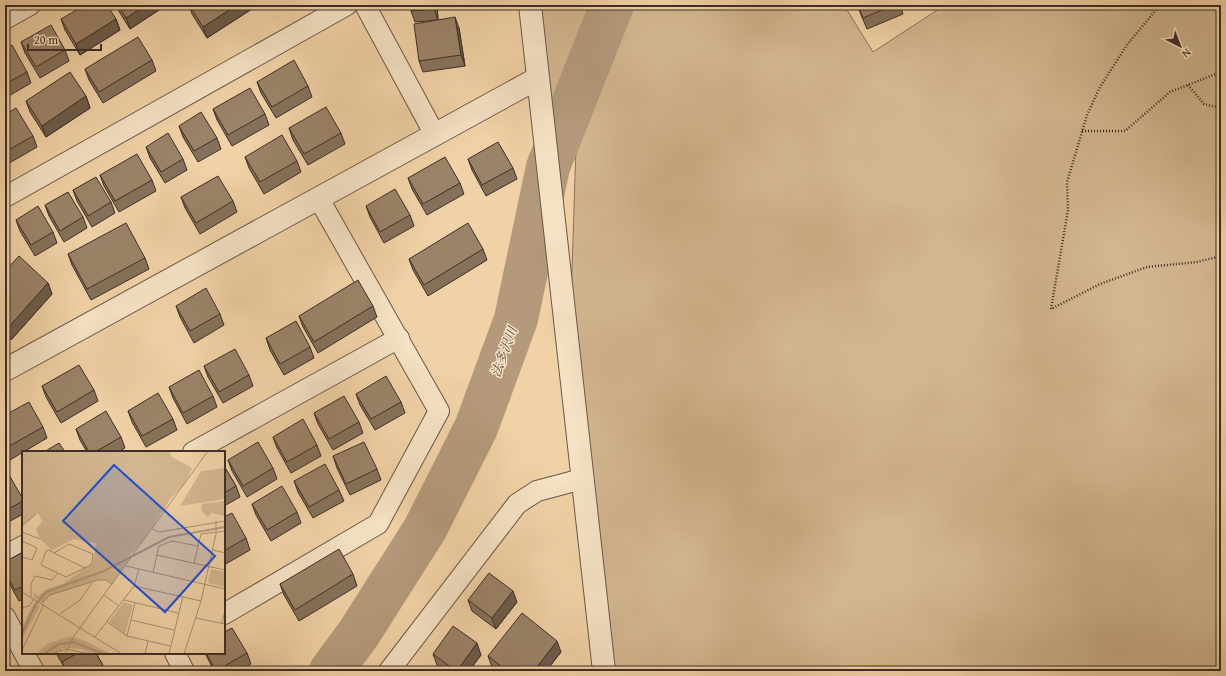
<svg xmlns="http://www.w3.org/2000/svg" width="1226" height="676" viewBox="0 0 1226 676" font-family="'Gentium Book Plus','Noto Serif JP',serif">
  <style>
    .green { fill: #d2b690; stroke: #88725c }
    .lines { fill: none; stroke-linecap: round; stroke-linejoin: round }
    .river { stroke: #b49a7b; stroke-width: 44 }
    .minor-casing { stroke: #6a5747; stroke-width: 22 }
    .tertiary-casing { stroke: #6a5747; stroke-width: 24 }
    .path { stroke: #3d2e27; stroke-width: 2.5; stroke-dasharray: 1 2; stroke-linecap: butt }
    .minor { stroke: #f6e2c5; stroke-width: 20 }
    .tertiary { stroke: #f6e2c5; stroke-width: 22 }
    .wall { fill: #85715a; stroke: #3d2e27 }
    .shaded-wall { fill: #6c5c4a; stroke: #3d2e27 }
    .building { fill: #9b8369; stroke: #3d2e27 }
    .labels { text-anchor: middle; dominant-baseline: central; stroke-width: 3; stroke-linejoin: round; paint-order: stroke }
    .water-label { font-size: 13px; font-style: italic; fill: #5b493c; stroke: #f6e2c5 }
    .inset-river { fill: none; stroke: #b49a7b; stroke-width: 2 }
    .inset-road { fill: none; stroke: #a99073; stroke-width: 1 }
    .view { fill: #1d4ed8; fill-opacity: 0.15; stroke: #1d4ed8; stroke-width: 2 }
    .inset-edge { fill: none; stroke: #3d2e27; stroke-width: 2 }
  </style>
  <rect width="100%" height="100%" fill="#f1d2a6"/>
  <filter id="stains"><feTurbulence type="fractalNoise" baseFrequency=".005" numOctaves="4"/><feColorMatrix values="0 0 0 0 .2 0 0 0 0 .09 0 0 0 0 .02 0 0 0 .5 -.17"/></filter>
  <radialGradient id="worn" r=".72"><stop offset=".6" stop-color="#630" stop-opacity="0"/><stop offset="1" stop-color="#630" stop-opacity=".3"/></radialGradient>
  <path class="green" d="M535,5H844L873,52L945,5H1221V671H614L569,363L576,147L580,138L552,120Z"/>
  <g class="lines">
    <path class="river" d="M331,671L359,633L425,529L476,428L516,319L548,167L612,5"/>
    <defs>
      <path id="minor" d="M365,5L435,135
        M5,19L30,5
        M5,197L347,5
        M193,452L399,338
        M5,556L23,546
        M224,614L378,524L439,411L319,199
        M5,617L23,651
        M24,653L34,671
        M175,653L184,671
        M389,671L517,504L537,491L582,479"/>
      <path id="tertiary" d="M530,5L604,671
        M5,370L538,78"/>
    </defs>
    <use href="#minor" class="minor-casing"/>
    <use href="#tertiary" class="tertiary-casing"/>
    <path class="path" d="M1160,5L1127,45L1100,87L1087,115L1067,182L1068,210L1051,309L1100,284L1147,267L1197,262L1221,256
      M1188,85L1204,104L1221,108
      M1082,131H1125L1170,92L1221,72"/>
    <use href="#minor" class="minor"/>
    <use href="#tertiary" class="tertiary"/>
  </g>
  <path class="wall" d="M115,5H161L162,8L130,29Z
    M189,5H258L207,38L192,14Z
    M437,5L438,20L459,28L465,66L423,72L419,61L437,20L415,22L411,11Z
    M857,5H900L903,14L867,29Z
    M903,5H911L904,8Z
    M61,19H116L120,30L80,55L65,30Z
    M21,42L65,50L69,61L40,78L25,53Z
    M5,49L27,72L31,83L5,98Z
    M152,60L156,71L103,103L89,80L85,69Z
    M257,82L308,86L312,97L276,118L261,93Z
    M86,96L90,108L46,137L30,112L26,101Z
    M213,109L265,114L269,125L232,146L217,120Z
    M5,115L33,136L37,147L6,165L5,164Z
    M179,126L217,138L221,149L198,162L183,137Z
    M289,128L341,133L345,144L308,165L293,140Z
    M146,147L183,159L187,170L165,183L150,158Z
    M245,157L297,161L301,172L264,194L249,168Z
    M468,159L513,168L517,179L486,196L472,170Z
    M100,175L152,180L156,191L119,212L104,186Z
    M408,178L460,183L464,194L427,215L412,189Z
    M73,190L111,202L115,213L92,227L77,201Z
    M181,197L233,201L237,212L200,234L185,208Z
    M45,205L83,217L87,228L64,242L49,216Z
    M366,206L410,215L414,226L384,243L370,217Z
    M16,220L53,232L57,243L35,256L20,231Z
    M483,249L487,260L428,296L413,270L409,259Z
    M68,254L145,258L149,269L91,300L72,265Z
    M5,271L48,283L52,294L11,340L5,334Z
    M176,306L220,314L224,325L194,343L180,317Z
    M373,306L377,317L318,353L303,327L299,316Z
    M266,338L310,347L314,358L284,375L270,350Z
    M204,366L249,375L253,386L223,403L208,377Z
    M42,386L94,390L98,401L61,423L46,397Z
    M169,387L213,396L217,407L187,424L173,398Z
    M356,394L401,402L405,413L375,430L360,405Z
    M128,411L173,419L177,430L146,447L132,422Z
    M314,413L359,422L363,433L333,450L318,424Z
    M5,415L43,427L47,438L10,460L5,451Z
    M76,429L121,437L125,448L118,452H87L80,440Z
    M273,437L317,445L321,456L291,473L277,448Z
    M333,456L377,469L381,480L350,495L337,468Z
    M228,460L273,468L277,479L247,497L232,471Z
    M224,466L236,486L240,497L224,506Z
    M5,477L23,499V514L5,524Z
    M294,481L339,490L344,501L313,518L298,492Z
    M252,504L297,512L301,523L271,541L256,515Z
    M224,517L246,538L250,550L224,565Z
    M23,552V599L19,601L5,576V562Z
    M353,574L357,586L299,621L284,595L280,584Z
    M468,600L517,602L496,629L472,611Z
    M561,652L546,671H497L492,667L488,656Z
    M56,653H96L106,671H65L63,665Z
    M205,653H247L251,664L239,671H214Z
    M433,654L481,655L469,671H445L437,665Z"/>
  <path class="shaded-wall" d="M146,5H161L162,8L130,29L126,18Z
    M237,5H258L207,38L203,27Z
    M434,5H437L438,20L434,9Z
    M455,17L459,28L465,66L461,55Z
    M116,19L120,30L80,55L76,44Z
    M86,96L90,108L46,137L42,126Z
    M48,283L52,294L11,340L7,329Z
    M513,591L517,602L496,629L492,618Z
    M557,641L561,652L546,671H534Z
    M477,643L481,655L469,671H457Z"/>
  <path class="building" d="M85,5H107L116,19L76,44L61,19Z
    M118,5H146L126,18Z
    M189,5H237L203,27Z
    M411,5H434V9L411,11Z
    M858,5H894L863,18Z
    M455,17L461,55L419,61L414,24Z
    M51,25L65,50L36,67L21,42Z
    M138,37L152,60L99,92L85,69Z
    M12,45L27,72L5,84V49Z
    M294,60L308,86L272,107L257,82Z
    M70,72L86,96L42,126L26,101Z
    M250,88L265,114L228,135L213,109Z
    M326,107L341,133L304,154L289,128Z
    M16,108L33,136L5,152V115Z
    M201,112L217,138L194,151L179,126Z
    M168,133L183,159L161,172L146,147Z
    M282,135L297,161L260,182L245,157Z
    M498,142L513,168L482,185L468,159Z
    M137,154L152,180L115,201L100,175Z
    M445,157L460,183L423,204L408,178Z
    M218,176L233,201L196,223L181,197Z
    M96,177L111,202L88,216L73,190Z
    M395,189L410,215L380,232L366,206Z
    M68,192L83,217L60,231L45,205Z
    M38,206L53,232L31,245L16,220Z
    M126,223L145,258L87,289L68,254Z
    M468,223L483,249L424,285L409,259Z
    M19,256L48,283L7,329L5,327V271Z
    M358,280L373,306L314,342L299,316Z
    M206,288L220,314L190,331L176,306Z
    M296,321L310,347L280,364L266,338Z
    M235,349L249,375L219,392L204,366Z
    M79,365L94,390L57,412L42,386Z
    M199,370L213,396L183,413L169,387Z
    M386,376L401,402L371,419L356,394Z
    M158,393L173,419L142,436L128,411Z
    M344,396L359,422L329,439L314,413Z
    M29,402L43,427L6,448L5,447V415Z
    M106,411L121,437L95,452H89L76,429Z
    M303,419L317,445L287,462L273,437Z
    M258,442L273,468L243,486L228,460Z
    M364,442L377,469L346,484L333,456Z
    M59,443L65,452H44Z
    M325,464L339,490L309,507L294,481Z
    M224,466L236,486L224,493Z
    M9,475L23,499V501L5,511V477Z
    M282,486L297,512L267,530L252,504Z
    M232,513L246,538L224,551V517Z
    M339,549L353,574L295,610L280,584Z
    M23,552V586L15,590L5,572V562Z
    M489,573L513,591L492,618L468,600Z
    M522,613L557,641L534,671H507L488,656Z
    M453,626L477,643L457,671H456L433,654Z
    M232,628L247,653L216,671L206,653H224V632Z
    M78,653H96L106,671H67L62,662Z
    M5,655L13,671H5Z"/>
  <g class="labels">
    <g class="water-label">
      <text transform="translate(504 352) rotate(-70)">法多沢川</text>
    </g>
  </g>
  <g transform="translate(22 451)">
    <rect width="203" height="203" fill="#f1d2a6"/>
    <path d="M0,0H147L150,6L170,17L162,34L149,47L122,89L105,107L106,110L90,134L84,129H77L28,144L20,152L12,146V142L16,145L25,138L41,133L71,112L74,92L52,88L30,99L18,88L14,78L20,70L16,62L0,75ZM203,17V48L158,55L179,20ZM203,50V65L189,62L186,66L179,59L180,53ZM189,118L203,121V136L186,132ZM102,151L111,154L103,183L87,171ZM12,152L18,155L0,189V176ZM47,186L61,189L89,203H67L60,198L41,197L31,203H15L25,193Z" fill="#d2b690"/>
    <path class="inset-river" d="M0,182L14,153L24,141L82,120L147,86L203,76M22,203L37,193L51,191L82,203"/>
    <path class="inset-road" d="M0,75L14,63M130,78L137,81L203,70M0,81L18,88M0,90L15,97L10,109L0,106M191,99L203,102M32,102L47,93L71,103L70,112L67,115L44,126L19,114L24,100L27,99L32,102L63,117M135,104L203,119M172,112L179,83L203,80M104,115L203,138M131,121L137,95L150,90L176,95M112,135L179,150M0,141L100,203M82,144L97,155M9,146V133L13,125L30,129L36,122M102,149L156,162M20,152L28,144L76,129H84L90,134M0,157L7,155L12,148M38,163L58,149L70,132M174,167L203,173M109,169L152,179M85,171L105,185L148,195M200,172L203,159M105,185L113,152M73,186L112,135L117,118M0,199L22,153M30,203L44,198L67,203M43,203L52,185L186,0M123,203L126,190M147,203L161,145M162,203L179,150L194,83V70"/>
    <path class="view" d="M92,14L193,105L143,161L41,70Z"/>
    <rect width="203" height="203" class="inset-edge"/>
  </g>
  <rect width="1226" height="676" fill="none" stroke="#f1d2a6" stroke-width="20"/>
  <rect x="6" y="6" width="1214" height="664" fill="none" stroke="#3d2e27" stroke-width="2"/>
  <rect x="10" y="10" width="1206" height="656" fill="none" stroke="#3d2e27"/>
  <g transform="translate(1180 46) rotate(138)" stroke="#f6e2c5" stroke-width="3" paint-order="stroke">
  <path d="M0-3L7 15L0 10L-7 15Z" fill="#3d2e27"/>
  <text y="-6" font-size="11" font-weight="bold" text-anchor="middle" fill="#3d2e27">N</text>
  </g>
  <path d="M28 44v6h73v-6" fill="none" stroke="#3d2e27" stroke-width="2"/>
  <text x="34" y="44" font-size="12" fill="#3d2e27" stroke="#f6e2c5" stroke-width="3" paint-order="stroke">20 m</text>
  <rect width="100%" height="100%" filter="url(#stains)"/>
  <rect width="100%" height="100%" fill="url(#worn)"/>
</svg>
